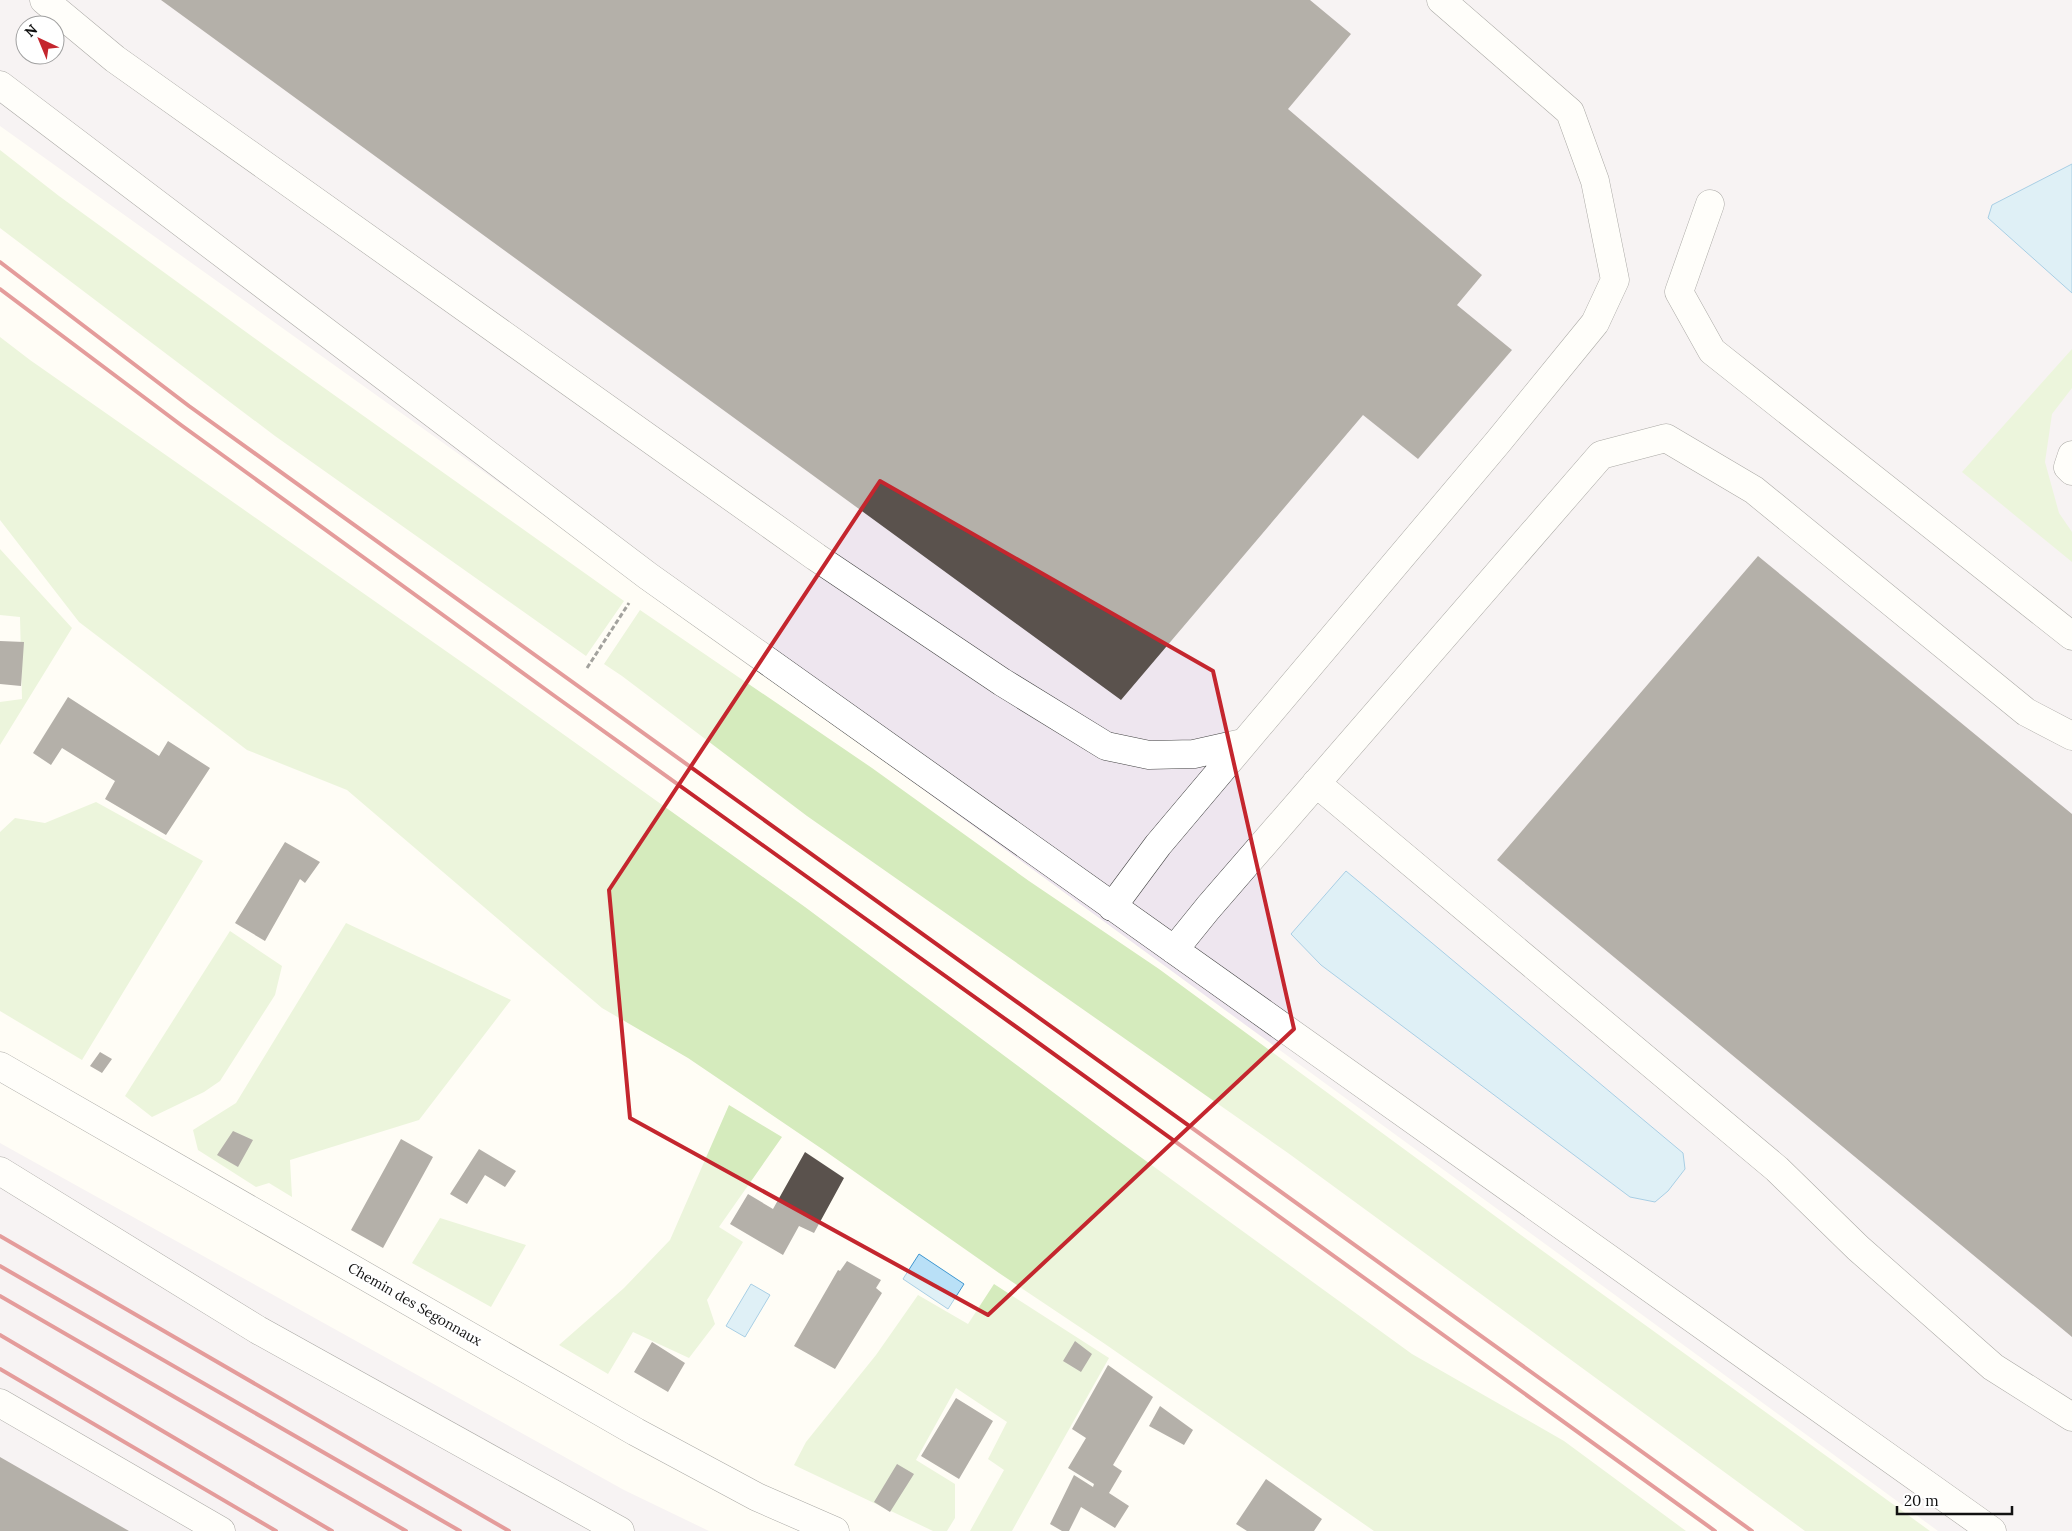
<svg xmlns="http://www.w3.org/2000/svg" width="2072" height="1531" viewBox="0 0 2072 1531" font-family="Lora,serif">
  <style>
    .industrial { fill: #eee6ef; fill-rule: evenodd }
    .green { fill: #d5ebbd }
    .water { fill: #b9e0f7; stroke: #3f96cf }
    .building { fill: #5a524d }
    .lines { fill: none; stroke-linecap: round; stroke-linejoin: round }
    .minor-casing { stroke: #444; stroke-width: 29 }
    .path { stroke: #333; stroke-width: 3; stroke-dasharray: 5 2.5; stroke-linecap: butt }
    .minor { stroke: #fff; stroke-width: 28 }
    .rail { stroke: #c4262e; stroke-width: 4 }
    .marked { fill: none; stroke: #c4262e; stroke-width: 4; stroke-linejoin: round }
    .labels { text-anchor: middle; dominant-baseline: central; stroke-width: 5; stroke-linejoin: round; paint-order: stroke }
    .street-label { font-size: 14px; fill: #111; stroke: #fff }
  </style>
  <rect width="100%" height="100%" fill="#fffdf5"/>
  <path class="industrial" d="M0,0H2072V1531H1938L720,641L0,126ZM25,25H55V55H25Z
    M0,1143L624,1490L709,1531H0Z"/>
  <path class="green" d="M0,150L59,196L275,353L624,601L586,656L275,436L0,228Z
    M0,337L30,360L493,684L805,907L1113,1137L1412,1354L1564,1441L1686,1531H1374L1105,1344L999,1273L825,1151L688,1058L602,1008L347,790L247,750L79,622L0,520Z
    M2072,349V388L2052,414L2045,462L2059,513L2072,532V562L1962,472Z
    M0,549L72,628L0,745V702L22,699L20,617L0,615Z
    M640,610L872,768L1029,881L1159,969L1540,1249L1930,1531H1805L1288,1153L807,816L622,676L604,664Z
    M96,802L203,861L82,1060L0,1011V832L15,818L45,823Z
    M346,923L511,1000L419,1120L290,1160L292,1197L269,1183L256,1187L198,1150L193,1130L236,1103Z
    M230,931L282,966L275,995L220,1081L204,1092L152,1117L125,1096Z
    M729,1105L782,1137L719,1227L743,1242L707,1300L715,1324L689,1358L633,1332L608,1374L559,1345L624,1288L670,1240Z
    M440,1218L526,1245L491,1307L412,1263Z
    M994,1284L1109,1358L1012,1531H970L1004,1470L988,1459L1007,1422L956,1388L916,1460L955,1484V1518L947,1531H933L794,1465L806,1442L876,1355L918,1295L968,1324Z"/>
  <path class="water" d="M2072,164V293L1988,218L1992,205Z
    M1346,871L1683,1153L1685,1169L1668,1191L1655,1202L1630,1197L1321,965L1291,934Z
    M919,1254L964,1284L948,1309L903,1279Z
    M751,1284L770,1295L745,1337L726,1326Z"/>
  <path class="building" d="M161,0H1310L1351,34L1288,109L1482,275L1457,305L1512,350L1418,459L1363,415L1121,700Z
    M1758,556L2072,814V1337L1497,860Z
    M0,641L24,642L21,686L0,684Z
    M68,697L159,756L168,741L210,768L166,835L105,799L115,781L62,748L51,765L33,753Z
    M285,842L320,862L305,883L300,879L265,941L235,923Z
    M100,1052L112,1059L102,1073L90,1066Z
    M233,1131L253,1140L238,1167L217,1155Z
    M401,1139L433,1157L383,1248L351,1230Z
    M479,1149L516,1171L505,1187L485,1175L467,1204L450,1194Z
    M805,1152L844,1178L814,1233L799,1226L783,1255L730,1224L748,1194L773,1209Z
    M847,1261L881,1280L876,1288L882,1293L835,1369L794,1346L838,1270L840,1271Z
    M1075,1341L1092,1354L1081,1372L1063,1361Z
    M652,1342L685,1363L668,1392L634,1372Z
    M1108,1365L1153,1397L1113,1465L1122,1471L1109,1493L1129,1506L1115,1528L1081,1507L1069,1531H1062L1050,1524L1074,1475L1093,1487L1094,1484L1068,1468L1086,1438L1072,1429Z
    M956,1398L993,1421L959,1479L921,1456Z
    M1160,1406L1193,1430L1184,1445L1149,1426Z
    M0,1457L129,1531H0Z
    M897,1464L914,1474L890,1512L874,1502Z
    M1266,1479L1322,1519L1314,1531H1247L1236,1524Z"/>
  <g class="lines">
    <defs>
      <path id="minor" d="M44,0L115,59L816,557L1002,682L1106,746L1149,755L1194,754L1243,743
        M0,85L648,576L1992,1531
        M1710,204L1679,292L1712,351L2072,636
        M2072,455L2068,467L2072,471
        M1316,783L1777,1169L1858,1248L1993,1367L2072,1417
        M1112,907L1158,845L1498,442L1595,323L1615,280L1595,181L1570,112L1441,0
        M1174,950L1208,908L1601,455L1666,438L1754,490L2026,712L2072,736
        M0,1066L636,1432L757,1497L835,1531
        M0,1171L258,1330L620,1531
        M0,1403L221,1531"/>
    </defs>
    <use href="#minor" class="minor-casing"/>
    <path class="path" d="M587,668L629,603"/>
    <use href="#minor" class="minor"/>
    <path class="rail" d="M0,262L189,406L1752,1531
      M0,289L181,425L556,697L1015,1026L1715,1531
      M0,1236L509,1531
      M0,1266L460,1531
      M0,1296L406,1531
      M0,1335L332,1531
      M0,1369L276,1531"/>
  </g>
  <path d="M0 0H2072V1531H0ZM880,481L1213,671L1294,1029L988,1315L630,1118L609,890Z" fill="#fffdf5" fill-opacity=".55" fill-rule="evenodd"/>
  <path class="marked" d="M880,481L1213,671L1294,1029L988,1315L630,1118L609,890Z"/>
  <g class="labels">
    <g class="street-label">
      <text transform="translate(415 1304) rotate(30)">Chemin des Segonnaux</text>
    </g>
  </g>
  <g transform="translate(40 40) rotate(316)"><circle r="24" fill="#ffffff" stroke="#a0a0a0"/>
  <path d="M0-4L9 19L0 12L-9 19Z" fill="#c4262e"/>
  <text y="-8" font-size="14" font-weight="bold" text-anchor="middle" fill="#111111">N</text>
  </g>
  <path d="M1897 1506v8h115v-8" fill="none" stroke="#111111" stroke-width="2.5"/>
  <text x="1904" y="1506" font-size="15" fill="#111111" stroke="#ffffff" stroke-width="4" paint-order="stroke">20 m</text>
</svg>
